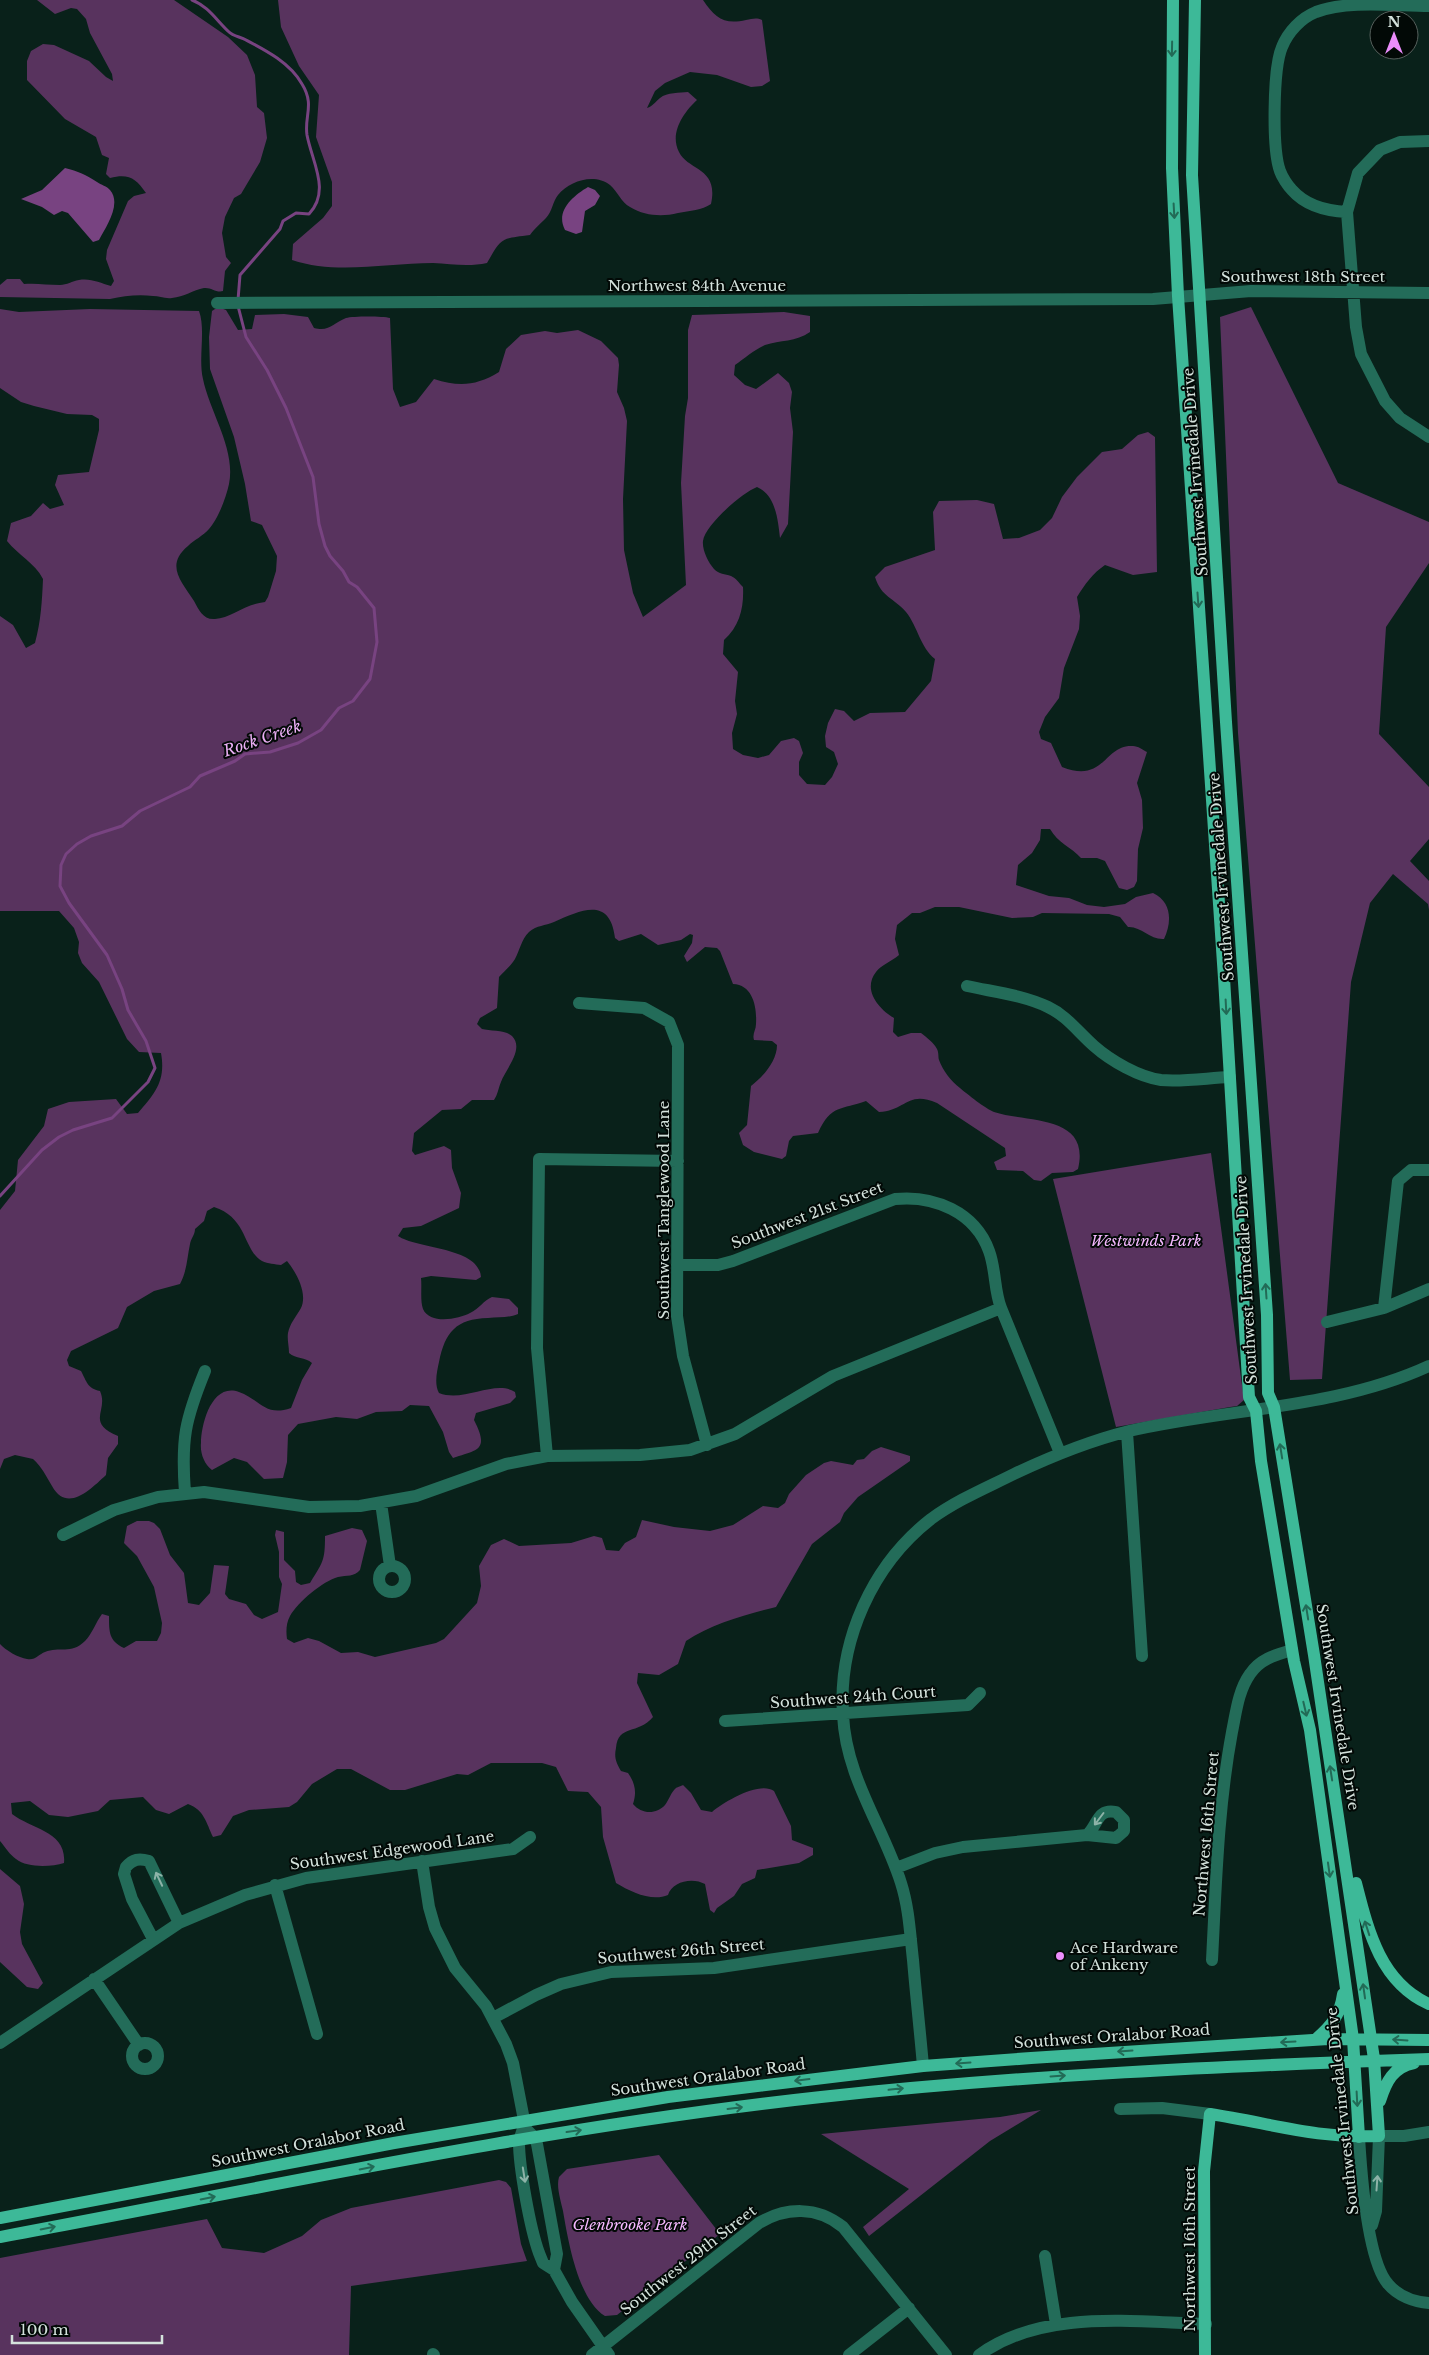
<svg xmlns="http://www.w3.org/2000/svg" width="1429" height="2355" viewBox="0 0 1429 2355" font-family="'Libre Baskerville',serif">
  <style>
    .green { fill: #58335e }
    .water { fill: #784381 }
    .lines { fill: none; stroke-linecap: round; stroke-linejoin: round }
    .stream { stroke: #784381; stroke-width: 3 }
    .minor { stroke: #236c59; stroke-width: 12 }
    .major { stroke: #3db998; stroke-width: 12 }
    .oneway { stroke: #226a56 }
    .oneway2 { stroke: #8db3a8 }
    .poi-dot { fill: #eb8dfb; stroke: #020906; stroke-width: 2 }
    .labels { text-anchor: middle; dominant-baseline: central; stroke-width: 4; stroke-linejoin: round; paint-order: stroke }
    .street-label { font-size: 15px; fill: #d4e2dc; stroke: #020906 }
    .park-label { font-size: 15px; font-style: italic; fill: #f5b8ff; stroke: #020906 }
    .poi-label { font-size: 15px; fill: #d4e2dc; stroke: #020906; text-anchor: start }
    .water-label { font-size: 16px; font-style: italic; fill: #ebaff5; stroke: #020906 }
  </style>
  <rect width="100%" height="100%" fill="#09211a"/>
  <path class="green" d="M37,0H174L228,37L247,55L255,75L257,107L264,113L267,138L260,162L241,194L234,198L225,217L222,233L226,257L231,263L225,271L223,291C216,293 211,287 204,288C193,290 184,297 172,298C165,299 159,296 153,296C138,294 124,296 110,299L0,297V285L7,279H20L24,284C37,283 47,285 60,285C67,285 72,281 79,280C91,278 100,283 111,286L114,281L106,259L107,250L128,201L134,196L146,193C136,178 128,173 110,178L106,174L109,158L102,155L96,137L65,119L27,80V61L31,51L43,44L54,45L89,61L106,77L113,81L112,74L90,33L86,19L77,9L71,8L55,14Z
    M278,0H703C715,18 724,25 746,20C752,19 756,17 762,20L770,81L762,86L751,87L717,75L690,72L665,83L655,91L647,108C653,106 655,102 660,98C667,92 680,93 688,92L697,100C684,112 669,133 679,152C688,171 719,167 711,204C702,210 690,211 678,213C662,217 645,216 630,207C621,202 618,192 610,185C595,173 570,180 558,195C553,201 552,212 546,218C540,224 535,228 530,235C500,239 502,237 487,263C469,267 451,264 433,263C387,263 336,275 292,260L293,244L323,218L332,206V182L316,137L319,95L299,66L281,27Z
    M218,307L226,310L238,330L252,329L255,315L284,314L308,317L314,328C330,332 333,323 346,318C353,316 383,316 390,318L393,389L400,407L416,402L434,379C459,387 476,386 499,372L506,349L521,335L545,331L557,333L578,330L601,341L618,358L619,365L617,392L624,408L627,421L623,499L624,550L633,593L643,617L686,585L681,483L685,416L688,398V330L692,315L784,312L810,316V332C796,342 780,340 765,345C754,350 745,358 735,365L734,375L745,385L756,389L778,373L789,383L792,392L790,408L793,432L788,524L780,538C778,521 776,495 757,487C742,493 705,525 703,541C702,550 708,562 714,569C719,574 725,574 731,576C736,578 739,583 743,587C744,607 740,626 724,640L723,654L738,672L735,701L737,714L732,733L733,749L743,755L758,758L769,755L781,741L794,738L799,741L803,753L799,762V775L807,784L825,785L832,777L838,764L834,752L826,747L825,736L828,723L835,709L844,711L854,721L870,713L905,712L931,681L935,659C920,647 918,627 906,612C893,597 882,598 875,577L885,567L935,550L933,512L939,501L977,500L994,504L1003,539L1019,538L1040,530L1052,518L1062,497L1077,477L1102,452L1122,449L1138,435L1148,432L1155,437L1157,572L1133,575L1105,565C1093,573 1085,584 1077,597L1080,616L1079,629L1064,668L1059,698L1045,717L1039,732L1041,739L1051,743L1062,767C1105,784 1104,744 1133,746C1138,746 1143,750 1147,752L1137,783L1142,800L1143,828L1138,849L1137,881L1134,887L1127,890L1119,888L1105,861L1097,858H1081C1071,847 1058,843 1050,829H1041L1040,840L1032,853L1018,865L1016,885L1049,896L1069,898L1087,905L1104,907L1125,904L1136,897L1153,893C1172,902 1172,922 1164,939C1150,940 1141,926 1128,927L1120,917L1109,914L1042,913L1033,917L1012,918L959,907H935L920,913H912L897,925L895,939L899,955C892,961 881,965 876,972C862,990 879,1009 894,1018L893,1032L898,1037L911,1033H921C926,1037 934,1043 937,1049C939,1053 938,1057 939,1060C943,1071 951,1081 960,1088C967,1094 986,1109 994,1112C1027,1123 1091,1114 1078,1169L1073,1172L1052,1173L1041,1181L1034,1180L1023,1171L997,1170L994,1162L1006,1156L1005,1148L937,1103C907,1090 906,1111 879,1112L866,1101C842,1110 831,1104 818,1133L793,1136L789,1141L786,1156L782,1159L754,1152L743,1145L739,1133L747,1125L751,1086C763,1077 777,1061 777,1045L772,1041L754,1040C752,1034 756,1030 756,1024C757,1007 753,985 733,984L720,951L717,948L705,947L687,962L684,956L692,943L693,935L690,934L681,940L658,945L641,934L619,941L615,938C610,896 581,910 554,922C545,926 537,925 529,932C521,940 520,950 515,959C511,966 504,971 499,977L497,1008L480,1018L477,1024L482,1029C490,1031 506,1030 512,1036C525,1049 505,1070 501,1082C498,1089 498,1094 494,1100H472L461,1109L442,1110L414,1133L412,1151L415,1155L444,1146L451,1150L452,1168L461,1193L459,1208L421,1226L403,1228L398,1236C417,1249 479,1247 481,1277L476,1280L431,1276L421,1278C422,1287 420,1301 423,1309C430,1325 459,1319 470,1313C479,1309 484,1300 492,1297L509,1299L518,1308V1314C508,1318 499,1317 488,1318C456,1319 445,1332 439,1362C437,1371 434,1384 439,1393C464,1403 495,1379 515,1392L516,1397L510,1403L476,1413L474,1420C490,1451 477,1450 453,1458L449,1452L443,1432L429,1406L410,1405L402,1411L376,1412L357,1419L336,1417L298,1424L288,1435L287,1462L283,1478L264,1479L247,1462L234,1458L212,1470C204,1464 200,1453 201,1443C201,1424 212,1382 239,1392C261,1400 265,1417 291,1408L302,1380L312,1363C305,1357 296,1359 289,1353C289,1346 287,1339 288,1333C290,1323 296,1317 301,1308C308,1293 296,1272 287,1261L281,1265C275,1264 268,1264 262,1261C243,1250 248,1218 214,1207L207,1211L204,1221L195,1229C195,1235 191,1238 190,1244C187,1258 187,1271 180,1284L154,1291L127,1307L118,1328L71,1351L67,1360L69,1366L81,1371C87,1382 87,1388 100,1391C109,1411 85,1422 118,1436V1444L108,1458L106,1475C90,1490 67,1513 52,1486C46,1476 42,1467 33,1459L15,1455L4,1459L0,1469V1210L15,1191L18,1160L44,1126L48,1109L69,1102L116,1099L127,1114L138,1113C155,1093 166,1081 161,1053L139,1052L127,1039L99,982L82,963L78,953L79,942L74,928L59,911H0V616L13,625L26,648L35,643C41,621 42,601 43,579C35,563 18,555 7,541L11,523L31,516L43,503L50,509L64,505L55,485L58,475L89,472L99,430V419L92,415L67,414L34,406L21,402L0,388V309L19,312L90,309L199,311C206,330 198,358 203,379C210,413 236,449 229,484C226,498 218,519 209,529C203,536 194,540 188,546C165,565 181,581 194,601C199,610 203,620 215,619C231,618 245,604 265,602L268,597L276,571L277,556L262,525L251,521L245,484L234,437L210,369L209,337L212,311Z
    M1251,307L1338,483L1429,522V563L1386,627L1379,734L1429,787V839L1410,861L1429,881V910L1428,904L1393,874L1370,903L1351,982L1322,1379L1290,1380L1238,733L1220,317Z
    M1211,1153L1244,1400L1237,1406L1230,1407L1116,1427L1053,1179Z
    M881,1447L910,1456V1461L858,1497L844,1513L840,1522L812,1544L776,1607C747,1614 711,1624 686,1641L678,1664L659,1675L638,1673L637,1683L653,1717C638,1735 618,1724 616,1748C614,1758 616,1762 621,1771L628,1773C635,1783 637,1792 633,1804C641,1814 656,1815 665,1805C669,1800 671,1792 676,1788C676,1788 683,1785 683,1785L691,1793L701,1810L712,1812C724,1802 759,1781 774,1791L791,1826L792,1840L813,1848V1855L799,1863L757,1870L755,1878L742,1884L734,1896L717,1908L714,1913L710,1910L705,1884C693,1877 672,1881 668,1895C652,1902 631,1892 616,1883L603,1837L601,1807L588,1792L568,1791L556,1767L542,1763H491L468,1775L457,1774L405,1790H390L351,1769H337L312,1784L297,1802L289,1807L249,1810L233,1816L221,1835L213,1837C206,1822 204,1810 188,1804L169,1814L156,1810L143,1797L110,1800L98,1811L68,1817L49,1815L30,1801L11,1803L12,1814C31,1829 67,1831 64,1863C51,1867 27,1868 16,1859C10,1855 5,1847 0,1841V1644C5,1650 19,1658 27,1659C35,1661 39,1654 45,1652C59,1646 71,1655 85,1641C92,1634 96,1622 102,1614L109,1616C109,1632 109,1641 124,1648L136,1641H157L161,1633L162,1623L154,1587L137,1556L124,1543L127,1526L137,1521H149L154,1523L160,1529L170,1555L184,1573L188,1603L199,1605L210,1593L214,1565L229,1566L225,1594L229,1599L246,1604L254,1615L262,1619L278,1612L282,1584L279,1577V1552L275,1535L276,1530L284,1532V1560L295,1571L296,1582L301,1585L310,1583C323,1562 325,1561 325,1536L352,1528L362,1530L367,1541L360,1570C354,1577 347,1575 338,1577C323,1581 298,1602 290,1616C286,1623 286,1632 287,1639L294,1643L308,1638L319,1641L341,1653L358,1652L375,1657L436,1643L444,1639L477,1603L481,1586L479,1566L491,1545L504,1539L519,1546L571,1543L594,1536L602,1538L606,1550L619,1551L625,1543L636,1537L642,1520L674,1527L710,1531L733,1525L763,1506L778,1508L785,1503L789,1494L806,1475L824,1463L831,1461L853,1465L857,1460L864,1459L872,1451Z
    M0,1869L20,1886L24,1904L20,1932L22,1944L43,1983L38,1989L27,1987L0,1962Z
    M1041,2110L990,2141L869,2236L863,2227L909,2189L821,2134L1000,2117Z
    M659,2155L720,2234L617,2315L605,2316C578,2300 568,2240 563,2211C561,2201 556,2187 559,2177L567,2169Z
    M499,2180L506,2182L511,2188L521,2244L527,2261L351,2286L349,2355H0V2258L207,2219L222,2248L264,2253L302,2236L321,2220L351,2208Z"/>
  <path class="water" d="M65,168C78,171 86,175 97,182C101,185 107,186 110,190C122,204 106,227 99,240L93,242L68,213L62,211L54,215L42,207L21,199L42,190Z
    M588,187L595,190L600,196L595,205L585,211L582,232L576,234L565,230C555,211 573,196 588,187Z"/>
  <g class="lines">
    <path class="stream" d="M192,0C208,6 217,21 229,32C233,36 241,37 246,40C267,51 290,63 302,84C315,105 304,116 307,135C312,162 331,191 309,214L296,213L283,221L280,229L240,275L238,300
      M0,1196L42,1150L59,1137L73,1130L112,1118L148,1082L155,1068L146,1041L128,1010L122,989L107,955L69,903L60,886L61,865L66,854L77,844L91,836L122,826L140,811L190,787L200,776L235,761L245,754L270,752L298,743L321,730L339,708L353,701L370,679L377,642L374,608L357,587L349,582L343,571L330,556L325,546L319,524L313,477L286,408L267,370L246,337L238,306"/>
    <path class="minor" d="M1429,141L1400,142L1380,150L1358,173L1347,212L1356,327L1361,354L1385,401L1400,418L1429,437
      M1347,212C1326,211 1306,206 1292,190C1288,186 1282,177 1280,171C1272,149 1273,68 1282,47C1288,32 1301,18 1316,12C1349,0 1394,6 1429,6
      M217,303L1153,299L1251,291L1429,293
      M967,986C994,992 1023,995 1048,1007C1067,1016 1078,1032 1094,1046C1111,1061 1139,1077 1161,1080C1183,1082 1207,1078 1230,1077
      M579,1003L644,1008L669,1022L678,1045L677,1316L683,1356L707,1445
      M1429,1170H1411L1398,1181L1384,1308L1429,1289
      M677,1265H718L733,1261L895,1199C934,1195 975,1212 989,1251C996,1270 994,1290 1001,1308L1060,1453
      M1327,1322L1384,1308
      M1127,1432L1142,1656
      M547,1456L537,1348L539,1159L678,1161
      M185,1493C181,1439 185,1420 205,1371
      M381,1503L390,1566
      M63,1535L114,1510L158,1497L204,1492L309,1507L360,1506L416,1496L506,1464L547,1456L640,1455L690,1450L735,1434L833,1376L1001,1308
      M379 1579a13 13 0 1 1 26 0a13 13 0 1 1-26 0Z
      M725,1721L968,1705L980,1693
      M422,1861L429,1907L435,1928L455,1968L486,2006L506,2044L513,2063L524,2120C525,2129 520,2134 519,2142C519,2167 530,2228 539,2253L543,2263L554,2270L572,2302L609,2355
      M896,1868L935,1853L963,1847L1087,1835L1116,1838L1124,1831V1820L1116,1812C1097,1808 1098,1825 1087,1835
      M275,1885L317,2034
      M153,1939L132,1899L124,1874L126,1867C133,1859 139,1858 149,1861L179,1923
      M1212,1960C1216,1884 1218,1807 1232,1732C1236,1713 1238,1691 1250,1674C1260,1659 1275,1655 1292,1650
      M94,1979L139,2045
      M493,2018L536,1995L561,1984L611,1972L714,1968L911,1939
      M132 2056a13 13 0 1 1 26 0a13 13 0 1 1-26 0Z
      M0,2043L179,1923L245,1895L306,1878L513,1849L530,1837
      M923,2066C920,2031 916,1996 913,1960C910,1934 909,1908 901,1883C883,1826 846,1778 843,1715C838,1641 872,1565 931,1519C957,1500 986,1488 1014,1474C1052,1456 1089,1441 1129,1431C1228,1408 1336,1409 1429,1366
      M1120,2109L1162,2108L1210,2114
      M527,2130L534,2137L537,2144L557,2254L554,2270
      M1359,2137C1361,2170 1367,2260 1388,2284C1398,2296 1414,2302 1429,2303
      M1372,2225L1376,2211L1379,2136H1404L1429,2132
      M1045,2256L1056,2324
      M433,2354L434,2355
      M592,2355L759,2223C786,2207 817,2206 843,2227L946,2355
      M849,2355L909,2308
      M979,2355C1043,2309 1131,2322 1206,2324"/>
    <path class="major" d="M1173,0L1172,168L1178,296L1224,978L1249,1397L1256,1411L1261,1461L1294,1661L1310,1730L1353,2039L1359,2137
      M1195,0L1192,175L1226,722L1267,1315L1268,1393L1274,1407L1314,1655L1374,2059L1379,2136C1316,2139 1270,2123 1210,2114L1204,2171L1205,2355
      M1356,1883C1368,1930 1380,1982 1429,2004
      M1315,2040C1331,2026 1340,2016 1343,1994
      M1380,2101C1386,2082 1393,2067 1414,2063
      M0,2218L394,2143L668,2097L923,2066L1031,2058L1328,2039L1429,2040
      M0,2237C273,2186 545,2127 821,2097C1023,2075 1226,2066 1429,2059"/>
  </g>
  <defs><path id="oneway-shaft" d="M-6 0H5M1.5-3L5.5 0L1.5 3" fill="none" stroke-width="1.6" stroke-linecap="round" stroke-linejoin="round" transform="scale(1.25)"/></defs>
  <g class="oneway">
    <use href="#oneway-shaft" transform="translate(1172 49) rotate(91)"/>
    <use href="#oneway-shaft" transform="translate(1174 211) rotate(87)"/>
    <use href="#oneway-shaft" transform="translate(1198 600) rotate(86)"/>
    <use href="#oneway-shaft" transform="translate(1226 1007) rotate(87)"/>
    <use href="#oneway-shaft" transform="translate(1266 1291) rotate(-94)"/>
    <use href="#oneway-shaft" transform="translate(1281 1451) rotate(-99)"/>
    <use href="#oneway-shaft" transform="translate(1307 1612) rotate(-99)"/>
    <use href="#oneway-shaft" transform="translate(1305 1709) rotate(77)"/>
    <use href="#oneway-shaft" transform="translate(1331 1773) rotate(-99)"/>
    <use href="#oneway-shaft" transform="translate(1329 1870) rotate(82)"/>
    <use href="#oneway-shaft" transform="translate(1367 1928) rotate(-108)"/>
    <use href="#oneway-shaft" transform="translate(1364 1991) rotate(-98)"/>
    <use href="#oneway-shaft" transform="translate(1400 2040) rotate(-176)"/>
    <use href="#oneway-shaft" transform="translate(1288 2042) rotate(177)"/>
    <use href="#oneway-shaft" transform="translate(1125 2051) rotate(176)"/>
    <use href="#oneway-shaft" transform="translate(963 2063) rotate(176)"/>
    <use href="#oneway-shaft" transform="translate(1058 2076) rotate(-4)"/>
    <use href="#oneway-shaft" transform="translate(802 2080) rotate(173)"/>
    <use href="#oneway-shaft" transform="translate(896 2089) rotate(-6)"/>
    <use href="#oneway-shaft" transform="translate(1357 2099) rotate(87)"/>
    <use href="#oneway-shaft" transform="translate(735 2108) rotate(-7)"/>
    <use href="#oneway-shaft" transform="translate(574 2131) rotate(-8)"/>
    <use href="#oneway-shaft" transform="translate(367 2168) rotate(-11)"/>
    <use href="#oneway-shaft" transform="translate(208 2198) rotate(-11)"/>
    <use href="#oneway-shaft" transform="translate(48 2228) rotate(-11)"/>
  </g>
  <g class="oneway2">
    <use href="#oneway-shaft" transform="translate(1099 1819) rotate(127)"/>
    <use href="#oneway-shaft" transform="translate(159 1879) rotate(-115)"/>
    <use href="#oneway-shaft" transform="translate(524 2175) rotate(81)"/>
    <use href="#oneway-shaft" transform="translate(1377 2183) rotate(-86)"/>
  </g>
  <circle class="poi-dot" cx="1060" cy="1956" r="5"/>
  <g class="labels">
    <g class="street-label">
      <text x="1303" y="276">Southwest 18th Street</text>
      <text x="697" y="285">Northwest 84th Avenue</text>
      <text transform="translate(1195 472) rotate(-94)">Southwest Irvinedale Drive</text>
      <text transform="translate(1221 877) rotate(-94)">Southwest Irvinedale Drive</text>
      <text transform="translate(663 1210) rotate(-90)">Southwest Tanglewood Lane</text>
      <text transform="translate(807 1215) rotate(-21)">Southwest 21st Street</text>
      <text transform="translate(1246 1280) rotate(-93)">Southwest Irvinedale Drive</text>
      <text transform="translate(853 1697) rotate(-4)">Southwest 24th Court</text>
      <text transform="translate(1338 1707) rotate(81)">Southwest Irvinedale Drive</text>
      <text transform="translate(1206 1834) rotate(-85)">Northwest 16th Street</text>
      <text transform="translate(392 1850) rotate(-8)">Southwest Edgewood Lane</text>
      <text transform="translate(681 1951) rotate(-5)">Southwest 26th Street</text>
      <text transform="translate(1112 2036) rotate(-4)">Southwest Oralabor Road</text>
      <text transform="translate(708 2077) rotate(-8)">Southwest Oralabor Road</text>
      <text transform="translate(1342 2111) rotate(-96)">Southwest Irvinedale Drive</text>
      <text transform="translate(308 2143) rotate(-11)">Southwest Oralabor Road</text>
      <text transform="translate(1189 2249) rotate(-90)">Northwest 16th Street</text>
      <text transform="translate(688 2260) rotate(-38)">Southwest 29th Street</text>
    </g>
    <g class="park-label">
      <text x="1146" y="1240">Westwinds Park</text>
      <text x="630" y="2224">Glenbrooke Park</text>
    </g>
    <g class="poi-label">
      <text x="1070" y="1947">Ace Hardware<tspan x="1070" dy="17">of Ankeny</tspan></text>
    </g>
    <g class="water-label">
      <text transform="translate(262 738) rotate(-19)">Rock Creek</text>
    </g>
  </g>
  <g transform="translate(1394 35)"><circle r="24" fill="#020906" stroke="#56605c"/>
  <path d="M0-4L9 19L0 12L-9 19Z" fill="#eb8dfb"/>
  <text y="-8" font-size="14" font-weight="bold" text-anchor="middle" fill="#d4e2dc">N</text>
  </g>
  <path d="M12 2335v8h150v-8" fill="none" stroke="#d4e2dc" stroke-width="2.5"/>
  <text x="20" y="2335" font-size="15" fill="#d4e2dc" stroke="#020906" stroke-width="4" paint-order="stroke">100 m</text>
</svg>
